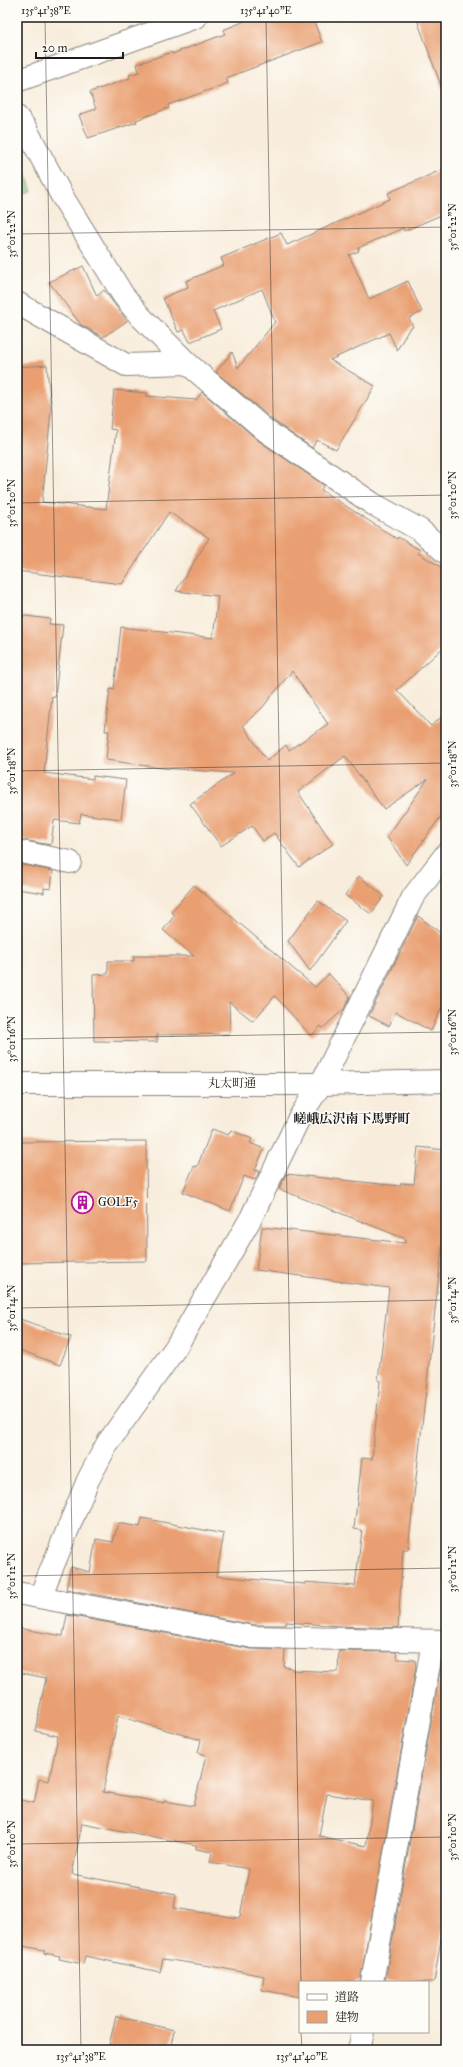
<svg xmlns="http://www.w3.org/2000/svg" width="463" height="2067" viewBox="0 0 463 2067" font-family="'IM FELL Great Primer','Noto Serif JP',serif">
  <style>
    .green { fill: #99d88d; stroke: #5a7a54 }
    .building { fill: #e99f71; fill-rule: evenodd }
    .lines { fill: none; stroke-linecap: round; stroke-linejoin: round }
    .minor-casing { stroke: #8a847c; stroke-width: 24 }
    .major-casing { stroke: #8a847c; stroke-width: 24 }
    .minor { stroke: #fff; stroke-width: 22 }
    .major { stroke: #fff; stroke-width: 22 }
    .ticks { fill: none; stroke: #1c1c1c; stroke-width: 1; stroke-opacity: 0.45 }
    .labels { text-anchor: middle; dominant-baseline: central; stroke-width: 3; stroke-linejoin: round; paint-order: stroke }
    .street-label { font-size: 12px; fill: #1c1c1c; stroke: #fdfcf7 }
    .poi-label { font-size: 12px; fill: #1c1c1c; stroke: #fdfcf7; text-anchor: start }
    .neighbourhood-label { font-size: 13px; font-weight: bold; fill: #1c1c1c; stroke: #fdfcf7 }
    .neatline { fill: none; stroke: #1c1c1c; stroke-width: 1.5 }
    .ticks-label { font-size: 10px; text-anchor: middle; fill: #1c1c1c }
  </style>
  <rect width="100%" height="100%" fill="#fdfcf7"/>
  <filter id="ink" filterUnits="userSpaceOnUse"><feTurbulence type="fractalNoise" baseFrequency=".025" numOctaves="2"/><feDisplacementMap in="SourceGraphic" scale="8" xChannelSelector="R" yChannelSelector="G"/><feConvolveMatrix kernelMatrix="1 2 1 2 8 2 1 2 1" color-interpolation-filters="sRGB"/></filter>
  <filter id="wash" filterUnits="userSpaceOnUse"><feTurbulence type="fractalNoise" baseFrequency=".012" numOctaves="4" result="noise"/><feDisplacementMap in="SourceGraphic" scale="16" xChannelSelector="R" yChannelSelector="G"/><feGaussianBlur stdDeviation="0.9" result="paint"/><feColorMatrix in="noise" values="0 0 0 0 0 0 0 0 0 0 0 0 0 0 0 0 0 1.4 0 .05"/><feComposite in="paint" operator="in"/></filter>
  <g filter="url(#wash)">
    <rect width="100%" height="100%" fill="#f8eddc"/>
    <path class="green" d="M17,151L32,191L17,194Z"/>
    <g id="blocks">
      <path class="building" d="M255,17H312L322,42L226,78L228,83L168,105L169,108L136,120L137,122L88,138L79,115L96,109L90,92L130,78L129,75L139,72L137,64L172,52V54L225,34L223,30Z
        M416,17H446V91H443Z
        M446,168V213L404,231L403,228L358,248L359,251L349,255L369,299L408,281L422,312L409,318L413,327L409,329L397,350L389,333L330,360L375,386L336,450L317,440L312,448L274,421L216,372L232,352L238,368L275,322L262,289L213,311L221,329L190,342L184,330L178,332L163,298L188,287L186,281L224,265L221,258L281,233L287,245L390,199L388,193Z
        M83,266L97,296L104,290L127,321L103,337L81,325L49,282Z
        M47,365L51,412L42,502L106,509L116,430L110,429L114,390L147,393V396L196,400L202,392L259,441L324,485L321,490L397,539L398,537L420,550L418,553L446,570V645L397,690L431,726L446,713V809L406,865L387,837L428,779L384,809L345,756L298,792L333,844L299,867L274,833L263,841L252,826L221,846L190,804L234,773L162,768L106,760L109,731H105L110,689L114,690L121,627L213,638L218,596L176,591L209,538L169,512L122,584L17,571V367ZM292,671L328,724L289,750L286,745L267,761L243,725L262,708Z
        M17,615L50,619L49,624L63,625L55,697L52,696L44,773L93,779V776L126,780L121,819L81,814L79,823L54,820L51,845L17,839Z
        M17,864L53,871L51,889L44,888V893L17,889Z
        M359,876L384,896L371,914L345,895Z
        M194,885L315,987L329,974L350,997L344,1009L323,1028L321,1026L311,1036L275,996L253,1021L229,1002L230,1034L157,1035V1042L94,1041L93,975L108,974V961H134V956H194L163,930L175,915L171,912Z
        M318,901L346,921L310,971L288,941Z
        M418,916L446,937V991L441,999L445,1000L431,1031L396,1012L389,1026L369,1016Z
        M212,1129L228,1135L231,1130L252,1139L250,1143L264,1149L255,1170L260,1171L255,1180L244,1176L230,1211L183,1192L194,1166L197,1167Z
        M146,1141L147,1261L17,1263V1142Z
        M418,1147L446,1150V1213L408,1549H403L398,1628L340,1626L286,1622V1625H254L66,1589L71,1567L90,1572L96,1539L113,1542L118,1523L140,1527L142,1518L224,1534L216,1576L305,1584V1582L355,1586L362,1530L354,1529L362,1458L372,1459L380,1381L378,1380L389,1288L256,1270L262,1227L405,1243L406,1239L279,1189L286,1174L400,1186L401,1183L414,1184Z
        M17,1318L71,1337L60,1365L17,1349Z
        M67,1615L251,1649L285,1650L284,1667L292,1668V1670L338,1672L339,1651L396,1652L398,1659L415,1660L416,1667L360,1982H300V1997L262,1990L264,1976L210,1966L163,1959L160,1972L85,1956L83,1964L59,1959L60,1956L44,1953V1950L17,1945V1799L34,1803L39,1779L49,1781L58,1736L35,1731L46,1678L17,1672V1628L63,1636ZM118,1716L201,1740L198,1753L206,1755L194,1806L164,1801V1803L103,1792ZM327,1794L373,1801L366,1846L319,1836ZM82,1823L196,1845V1849L212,1852L210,1862L249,1869L240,1916L238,1918L174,1908L176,1894L72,1874Z
        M440,1671L446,1672V1908L434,1982H385Z
        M116,2016L174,2030L170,2050H108Z"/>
    </g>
  </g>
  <g filter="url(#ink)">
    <use href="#blocks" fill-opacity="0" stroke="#8a847c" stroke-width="1"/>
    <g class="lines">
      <defs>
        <path id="minor" d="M17,81L196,17
          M17,117L26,129L62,196L123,295L140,316L187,363L266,431L373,504L420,530L446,553
          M17,303L126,365L187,363
          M17,851L70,862
          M17,1593L253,1637L446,1641
          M40,1597L88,1480L107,1444L176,1347L251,1218L299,1118L321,1084L413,897L446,854
          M372,1982L433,1642
          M359,2050L363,2032"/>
        <path id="major" d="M17,1084H321L446,1081"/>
      </defs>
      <use href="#minor" class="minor-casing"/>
      <use href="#major" class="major-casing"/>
      <use href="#minor" class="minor"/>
      <use href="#major" class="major"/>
    </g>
  </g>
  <path class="ticks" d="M45,17L81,2050M266,17L301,1982M17,234L446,227M17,503L446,495M17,771L446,763M17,1039L446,1032M17,1308L446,1300M17,1576L446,1568M17,1844L446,1837M301,2032L302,2050"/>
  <defs>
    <symbol id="building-ring" viewBox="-11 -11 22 22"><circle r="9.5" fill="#fdfcf7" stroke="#b5179e" stroke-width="1.5"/><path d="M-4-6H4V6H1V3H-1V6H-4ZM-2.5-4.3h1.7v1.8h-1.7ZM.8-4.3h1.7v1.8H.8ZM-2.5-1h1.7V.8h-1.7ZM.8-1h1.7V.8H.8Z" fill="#b5179e"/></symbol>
  </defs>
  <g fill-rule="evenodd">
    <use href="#building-ring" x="70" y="1190" width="25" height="25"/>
  </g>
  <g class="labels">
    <g class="street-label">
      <text x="232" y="1083">丸太町通</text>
    </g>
    <g class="poi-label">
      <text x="98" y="1202">GOLF5</text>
    </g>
    <g class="neighbourhood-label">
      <text x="352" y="1119">嵯峨広沢南下馬野町</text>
    </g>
  </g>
  <rect width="463" height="2067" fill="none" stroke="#fdfcf7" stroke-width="44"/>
  <rect x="299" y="1981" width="130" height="52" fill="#fdfcf7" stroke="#a3a29f"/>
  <rect x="307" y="1994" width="20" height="6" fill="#ffffff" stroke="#a3a29f"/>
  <text x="335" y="2001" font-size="12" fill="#1c1c1c">道路</text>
  <rect x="307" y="2011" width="20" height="12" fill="#e99f71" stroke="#a3a29f"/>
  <text x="335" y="2021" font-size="12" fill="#1c1c1c">建物</text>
  <path d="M36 52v6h87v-6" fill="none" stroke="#1c1c1c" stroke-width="2"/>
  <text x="42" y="52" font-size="12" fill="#1c1c1c" stroke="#fdfcf7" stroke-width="3" paint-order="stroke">20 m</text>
  <rect x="22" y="22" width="419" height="2023" class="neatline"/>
  <g class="ticks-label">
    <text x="46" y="14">135°41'38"E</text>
    <text x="266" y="14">135°41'40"E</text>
    <text transform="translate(452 227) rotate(-90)" y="4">35°01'22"N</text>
    <text transform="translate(11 234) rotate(-90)" y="4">35°01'22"N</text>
    <text transform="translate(452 495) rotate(-90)" y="4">35°01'20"N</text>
    <text transform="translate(11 503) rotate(-90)" y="4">35°01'20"N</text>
    <text transform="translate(452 764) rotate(-90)" y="4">35°01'18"N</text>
    <text transform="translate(11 771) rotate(-90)" y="4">35°01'18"N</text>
    <text transform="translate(452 1032) rotate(-90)" y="4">35°01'16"N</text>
    <text transform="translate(11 1039) rotate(-90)" y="4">35°01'16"N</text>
    <text transform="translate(452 1300) rotate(-90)" y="4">35°01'14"N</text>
    <text transform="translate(11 1308) rotate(-90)" y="4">35°01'14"N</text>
    <text transform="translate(452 1569) rotate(-90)" y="4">35°01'12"N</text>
    <text transform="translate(11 1576) rotate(-90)" y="4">35°01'12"N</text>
    <text transform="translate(452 1837) rotate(-90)" y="4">35°01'10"N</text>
    <text transform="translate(11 1844) rotate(-90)" y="4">35°01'10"N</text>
    <text x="81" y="2060">135°41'38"E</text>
    <text x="302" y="2060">135°41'40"E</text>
  </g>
</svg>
